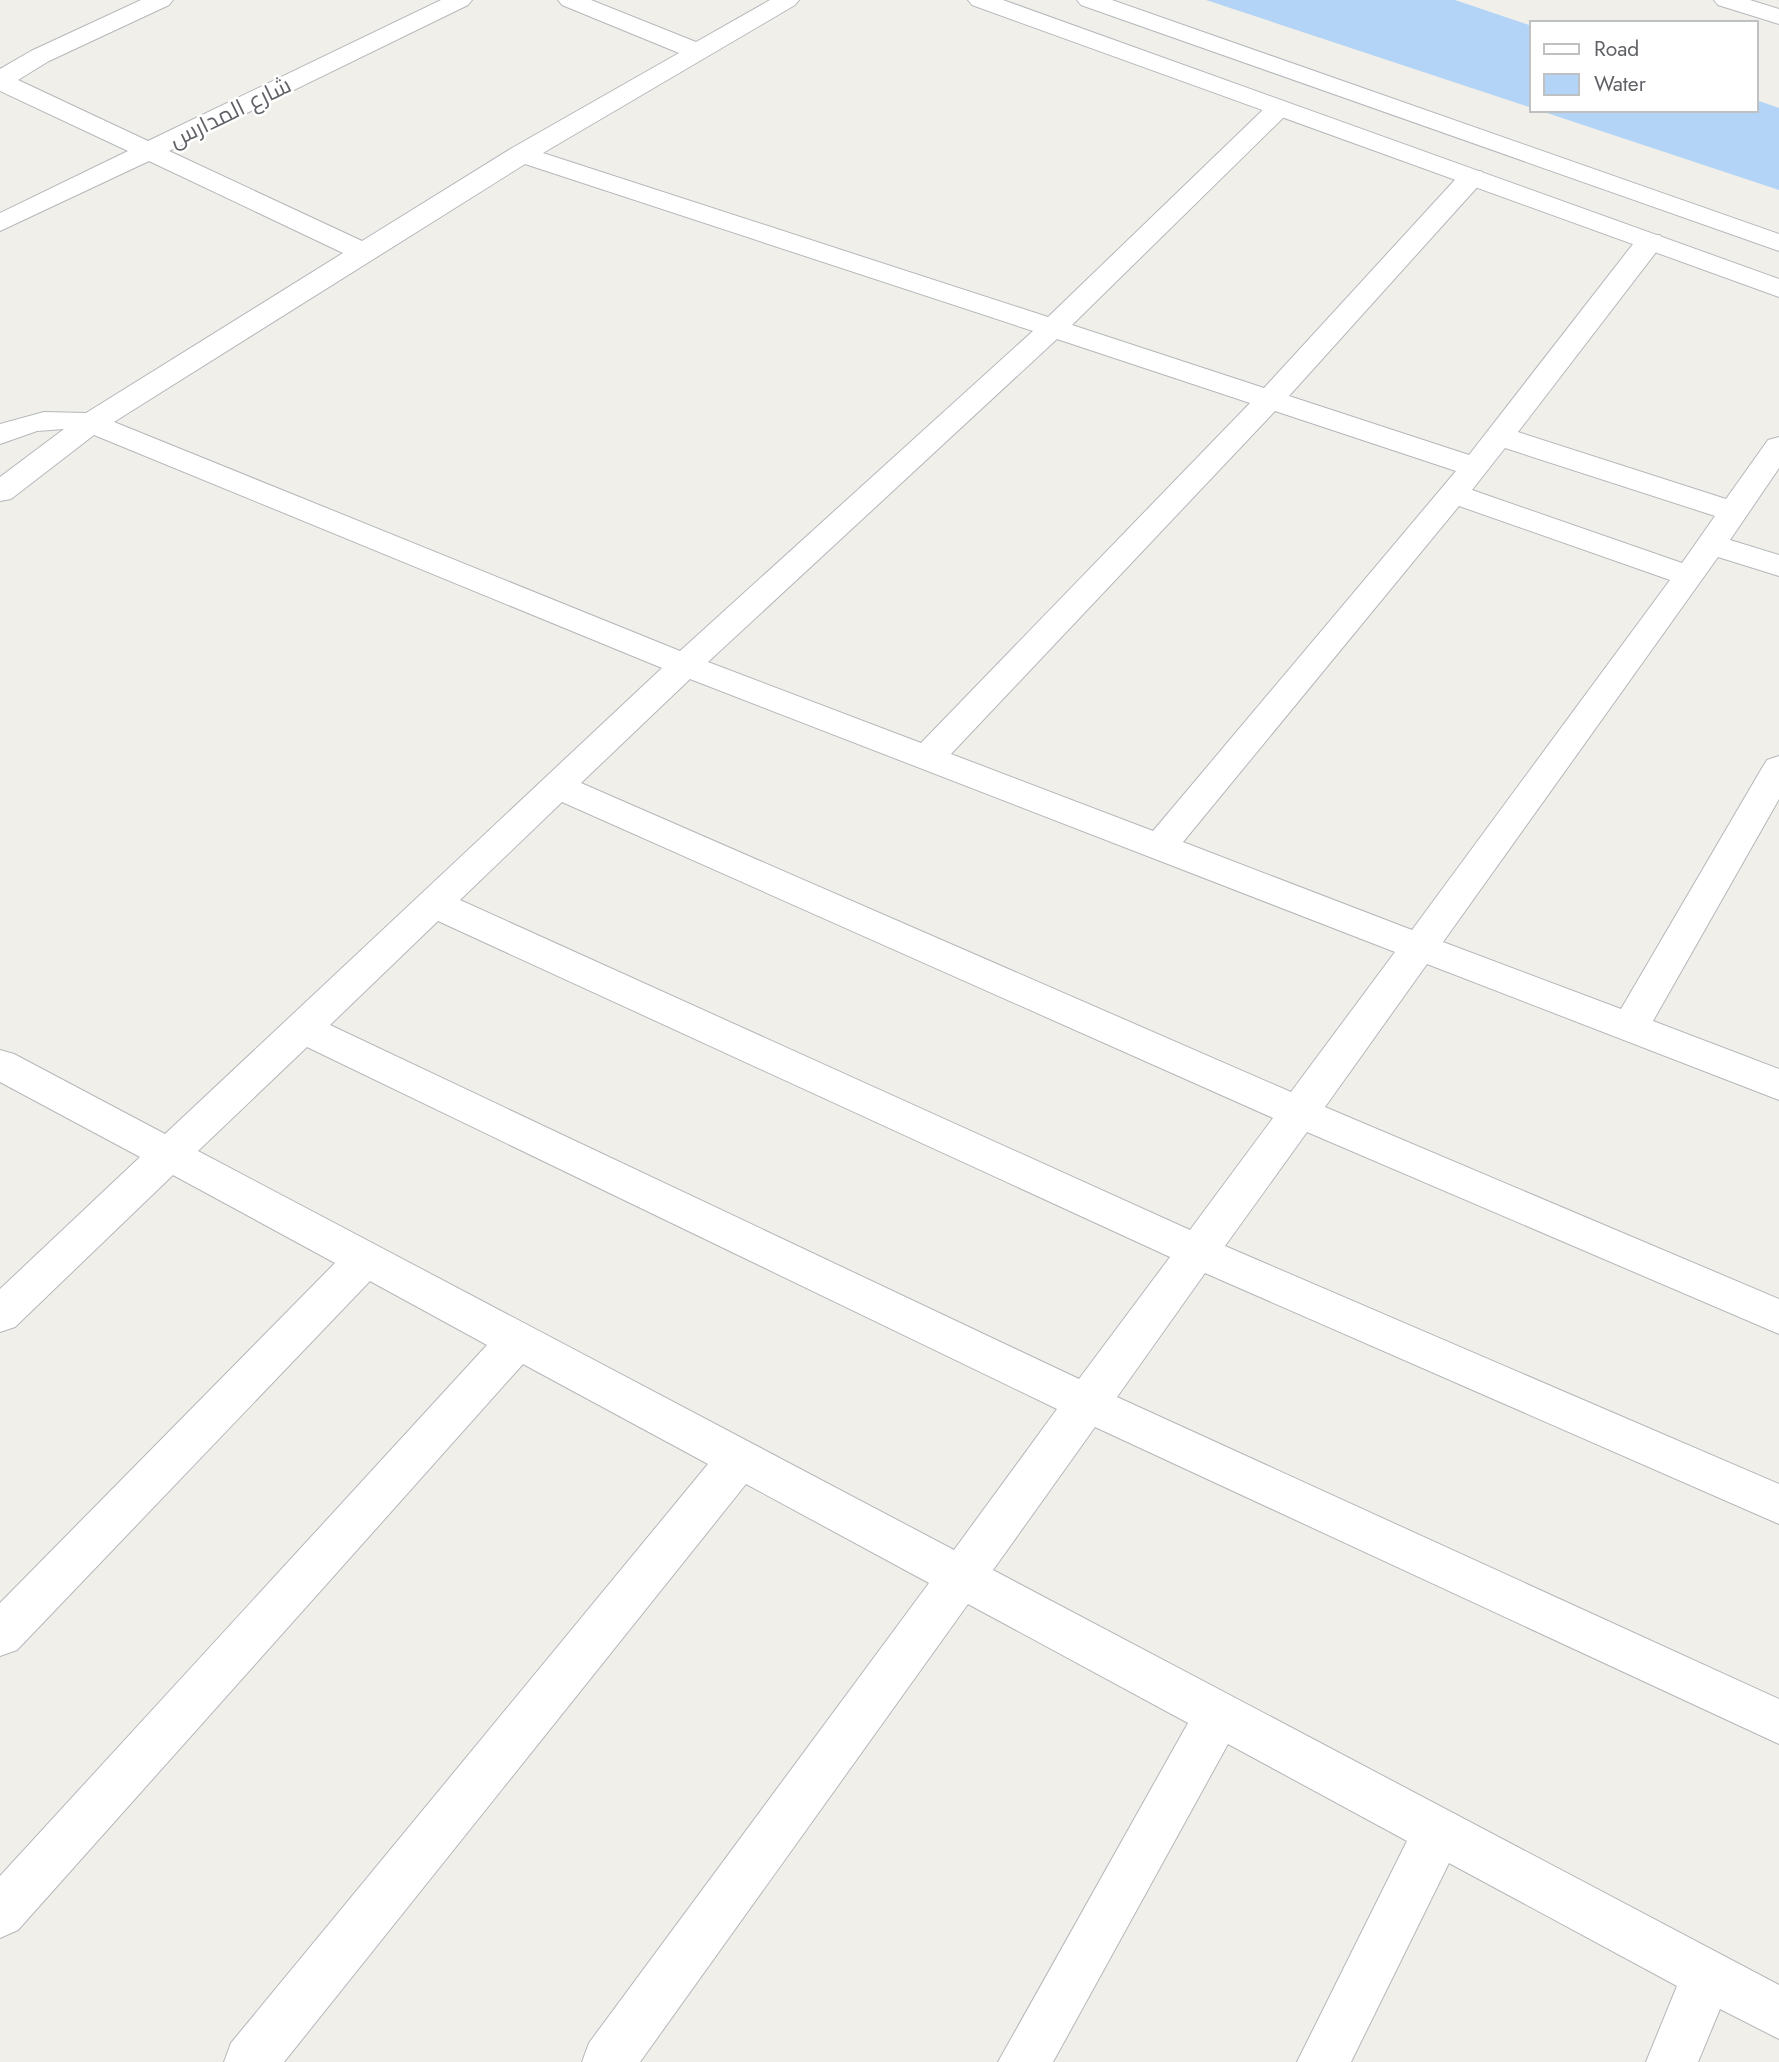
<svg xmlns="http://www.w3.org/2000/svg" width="1779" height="2062" viewBox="0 0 1779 2062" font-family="Jost,Cairo,sans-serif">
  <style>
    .water { fill: #b3d4f6 }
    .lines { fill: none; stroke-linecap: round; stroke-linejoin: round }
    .street-casing { stroke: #b5b7bb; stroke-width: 2 }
    .secondary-casing { stroke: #b7b9be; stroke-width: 2 }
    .street { fill: #fff; fill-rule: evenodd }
    .secondary { fill: #fff; fill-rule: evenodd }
    .labels { text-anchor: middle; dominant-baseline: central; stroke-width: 5; stroke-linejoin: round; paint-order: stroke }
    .far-street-label { font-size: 23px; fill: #606267; stroke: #fff }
  </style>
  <rect width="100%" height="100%" fill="#f0efe9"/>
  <path class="water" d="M1206,0H1455L1532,26V108Z
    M1756,100L1779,108V190L1538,110H1756Z"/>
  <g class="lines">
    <defs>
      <path id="street" d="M141,0H173L169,5L49,61L18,80L148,141L441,0H472L468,5L169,151L362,241L512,148L679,53L562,5L558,0H591L696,42L770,0H799L795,5L543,153L1048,317L1270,103H1288L1292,108L1288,113L1072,325L1264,388L1463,171H1481L1485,177L1481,183L1289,396L1469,455L1640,235H1660L1664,241L1660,247L1518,432L1726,499L1768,440L1779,437V468L1730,540L1779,555V576L1718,557L1443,942L1621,1009L1762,768L1767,760L1779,756V799L1653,1021L1779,1069V1100L1427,964L1325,1107L1779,1299V1334L1307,1132L1225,1246L1779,1484V1524L1205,1273L1117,1397L1779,1699V1744L1095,1427L993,1570L1779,1985V2039L1720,2009L1698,2062H1646L1677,1986L1449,1863L1351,2062H1297L1407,1841L1228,1744L1053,2062H998L1188,1723L968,1604L640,2062H582L589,2043L929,1583L746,1484L284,2062H224L231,2043L708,1464L523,1364L18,1930L0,1938V1876L487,1345L370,1281L17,1650L0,1656V1603L335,1263L173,1175L15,1327L0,1332V1289L140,1157L0,1082V1050L14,1054L165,1134L662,668L94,435L11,499L0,501V477L64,429L37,431L0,444V424L44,412L86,413L343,253L149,161L0,231V213L128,151L0,91V69L31,51ZM525,164L1033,331L680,651L114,422ZM1057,339L1250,403L921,743L708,662ZM1275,411L1456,471L1153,831L951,754ZM1505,448L1715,516L1682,563L1472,490ZM1459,506L1670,580L1412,930L1183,842ZM690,679L1395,952L1291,1092L581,783ZM562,802L1273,1118L1190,1230L460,900ZM438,921L1170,1257L1079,1379L330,1025ZM307,1047L1057,1409L954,1550L198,1151Z"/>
      <path id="secondary" d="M968,0H1003L1779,279V297L972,5Z
        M1077,0H1112L1779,234V251L1081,5Z
        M1714,0H1750L1779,9V24L1718,5Z"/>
    </defs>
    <use href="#street" class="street-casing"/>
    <use href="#secondary" class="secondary-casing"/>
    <use href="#street" class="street"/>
    <use href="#secondary" class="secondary"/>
  </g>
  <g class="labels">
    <g class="far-street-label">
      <text transform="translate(230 112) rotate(-26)">شارع المدارس</text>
    </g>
  </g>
  <rect x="1530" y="21" width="228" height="91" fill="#ffffff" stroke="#bfc0c2" stroke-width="2"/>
  <rect x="1544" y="44" width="35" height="10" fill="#ffffff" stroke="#bfc0c2" stroke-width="2"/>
  <text x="1594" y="56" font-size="21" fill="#606267">Road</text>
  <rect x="1544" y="74" width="35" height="21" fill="#b3d4f6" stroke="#bfc0c2" stroke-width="2"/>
  <text x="1594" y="91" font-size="21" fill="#606267">Water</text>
</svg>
